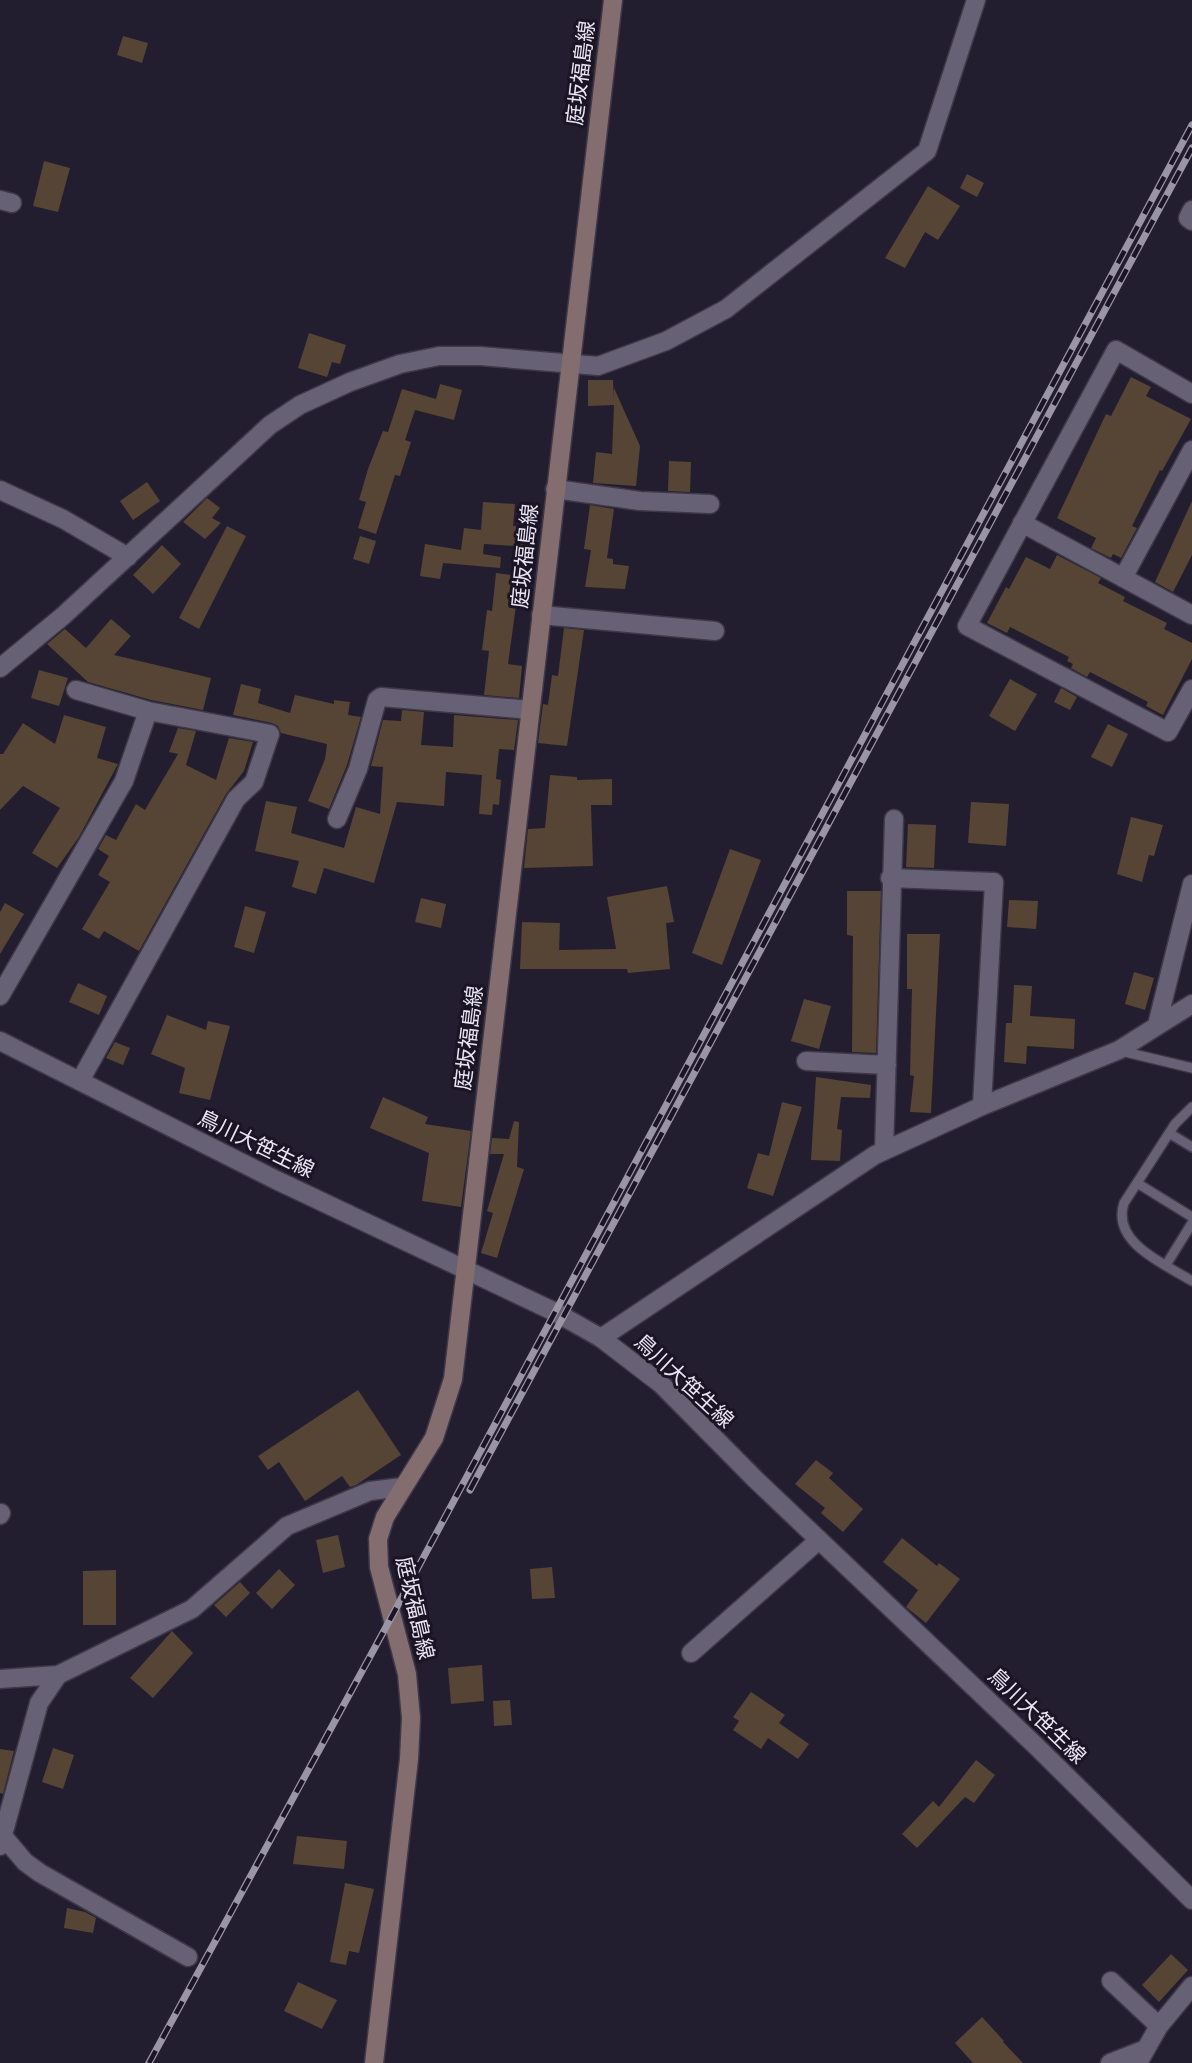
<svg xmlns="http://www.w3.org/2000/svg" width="1192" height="2063" viewBox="0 0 1192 2063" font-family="'Fira Sans Condensed','Noto Sans JP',sans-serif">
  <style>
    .building { fill: #564435 }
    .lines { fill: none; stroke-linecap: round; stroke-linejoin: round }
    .service-casing { stroke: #3e3848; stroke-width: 12 }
    .minor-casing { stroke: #3e3848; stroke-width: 21 }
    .tertiary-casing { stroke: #3e3848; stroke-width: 21 }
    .secondary-casing { stroke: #3e3848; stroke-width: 21 }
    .service { stroke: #676176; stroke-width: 9 }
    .minor { stroke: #676176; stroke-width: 18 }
    .tertiary { stroke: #676176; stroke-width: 18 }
    .secondary { stroke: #836d6f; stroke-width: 18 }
    .rail-casing { stroke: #9995a4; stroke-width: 7 }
    .rail { stroke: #1a1425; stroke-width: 4.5; stroke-dasharray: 14; stroke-linecap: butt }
    .labels { text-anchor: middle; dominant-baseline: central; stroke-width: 6; stroke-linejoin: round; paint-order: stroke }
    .street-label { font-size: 21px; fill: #eae7f4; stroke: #1a1425 }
  </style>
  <rect width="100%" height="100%" fill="#231e2f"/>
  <path class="building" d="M123,36L148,43L142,63L117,55Z
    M44,161L70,168L58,212L33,206Z
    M967,174L984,183L977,197L960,188Z
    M928,186L960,206L938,240L925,232L905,268L885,258Z
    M309,333L346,345L340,364L332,362L327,377L298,368Z
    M1131,377L1151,387L1146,396L1191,419L1162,471L1160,470L1132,526L1137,528L1121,558L1113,554L1111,558L1091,548L1096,538L1057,518L1106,414L1111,416Z
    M588,380H613L614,400V388L640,446L636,486L593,483L596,452L612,454L614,405L588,406Z
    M440,384L462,390L454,420L415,410L405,440L411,442L400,476L395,475L376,534L358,528L366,502L359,500L368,469L383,431L388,432L402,389L436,399Z
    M669,461L691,462L690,492L668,491Z
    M147,482L160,501L133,520L120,501Z
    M207,498L220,508L212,518L221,523L205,539L183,522Z
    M1192,501V555L1173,592L1155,582Z
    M483,502L515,504L513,526L531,527L529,547L484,544L483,554L501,557L500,568L443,563L440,579L420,576L425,544L461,550L464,528L481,530Z
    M590,505L614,509L607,558L613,559V564L629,566L625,589L585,587L591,550L584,549Z
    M227,526L246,536L199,629L179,618Z
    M360,536L376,541L369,564L353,559Z
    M162,545L181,564L153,594L133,575Z
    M1057,555L1101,578L1098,583L1125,597L1123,601L1167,623L1164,629L1192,643V659L1163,715L1146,706L1148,702L1090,672L1087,677L1071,668L1073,664L1067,661L1069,657L1010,627L1007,633L987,623L1006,587L1009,589L1026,557L1050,569Z
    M496,573L520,576L508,664L522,666L519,698L484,695L489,651L482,650L487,610L492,611Z
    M111,619L131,636L114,655L211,678L203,710L151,700L88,682L47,644L65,629L86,648Z
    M564,628L584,630L567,746L538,743L543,704L548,705L552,675L558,676Z
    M39,670L68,678L59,706L31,698Z
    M1010,679L1037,694L1015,731L989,716Z
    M241,684L261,689L258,703L290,713L295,695L334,704V700L350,702L348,715L361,717L347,765L329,809L308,801L325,759L327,744L281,733L278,726L272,723L233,715Z
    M1061,688L1077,697L1070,710L1054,702Z
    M402,710L424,712L421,745L453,747L454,715L518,720L514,750L499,749L496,779L501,780L499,805L493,804L492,815L479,814L482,775L446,772L444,806L397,802L374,883L324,868L316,894L292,887L299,861L255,851L266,801L297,807L291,833L344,848L356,807L380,814L383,767L371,766L383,720L401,721Z
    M64,715L106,727L97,758L118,764L79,837L57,868L32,853L60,808L23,786L0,810V754H3L23,723L55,744Z
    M1108,724L1128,734L1112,767L1091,757Z
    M178,728L196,731L186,765L216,780L229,738L253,742L244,771L226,794L139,951L104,931L99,939L82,929L110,882L98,875L109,856L98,849L106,835L116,840L136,804L145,810L178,754L169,752Z
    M550,775L577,777V780L612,779V805H591L593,866L524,868L528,829L545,828Z
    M971,802L1009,804L1006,846L968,843Z
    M1131,817L1163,825L1154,856L1149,855L1142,882L1117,874Z
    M908,824L936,825L934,868L906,867Z
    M730,849L761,860L722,965L692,953Z
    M667,886L674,922L666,923L670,969L628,973L627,969H520L522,922L560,923L559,950L616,949L607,897Z
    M847,891H881L876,1053L852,1052L853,936L847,935Z
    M421,898L446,904L441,928L415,922Z
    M1009,900L1038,901L1036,929L1007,927Z
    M5,903L24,914L0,954V912Z
    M245,906L266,912L254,953L234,947Z
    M907,934H940L931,1113L910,1112L914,1076L910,1075L912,989H907Z
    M1134,972L1154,978L1145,1010L1125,1004Z
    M78,983L107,996L99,1015L69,1002Z
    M1014,985L1032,986L1030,1016L1075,1019L1074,1049L1027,1046L1026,1064L1004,1062L1006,1023H1012Z
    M804,999L831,1006L819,1049L791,1041Z
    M167,1015L206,1030L208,1021L230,1026L210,1100L179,1093L185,1068L151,1054Z
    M115,1042L130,1048L123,1065L106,1058Z
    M816,1077L871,1085L870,1098L841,1097L837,1129L842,1130L840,1161L811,1160Z
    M383,1097L428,1117L425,1124L471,1131L461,1207L422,1201L429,1153L370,1128Z
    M782,1102L802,1107L773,1196L747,1188L758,1153L769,1156Z
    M514,1121L519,1122L517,1167L524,1169L497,1258L481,1253L493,1213L487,1211L504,1154H490L492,1138L509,1139Z
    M358,1390L401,1455L356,1485L350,1487L342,1476L305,1501L279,1462L268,1470L258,1456Z
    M816,1460L833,1473L829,1478L863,1509L843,1532L821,1513L825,1508L795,1484Z
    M338,1535L345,1567L323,1573L316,1540Z
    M902,1538L937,1566L939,1563L960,1579L926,1623L906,1607L918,1590L883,1562Z
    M552,1567L555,1598L532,1599L530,1569Z
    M279,1569L295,1585L272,1609L256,1593Z
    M116,1570V1625H83V1571Z
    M240,1582L250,1593L226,1617L214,1605Z
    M172,1631L193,1653L153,1698L130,1678Z
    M482,1665L484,1701L451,1704L448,1668Z
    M751,1692L785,1715L779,1723L809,1744L798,1759L768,1738L761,1749L733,1730L739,1721L733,1717Z
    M510,1700L512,1725L494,1726L493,1701Z
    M53,1748L74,1755L63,1789L42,1782Z
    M0,1749L14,1751L3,1794L0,1793Z
    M976,1760L995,1775L974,1803L965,1797L917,1848L902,1834L933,1801L939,1807Z
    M297,1836L347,1841L344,1869L293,1864Z
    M345,1883L374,1889L359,1953L349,1951L346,1965L330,1962Z
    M67,1908L85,1912L96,1918L93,1933L64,1928Z
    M1171,1954L1188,1970L1159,2002L1142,1985Z
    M298,1982L337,2000L322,2029L284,2011Z
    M982,2017L1004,2041L1003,2042L1023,2063H973L955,2043Z"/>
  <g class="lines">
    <defs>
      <path id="service" d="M1121,1051L1192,1068
        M1192,1107L1175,1124L1124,1203C1111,1243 1165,1264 1192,1281
        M1169,1133L1192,1147
        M1137,1183L1192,1217
        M1166,1265L1192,1223"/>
      <path id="minor" d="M0,200L12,203
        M1192,210L1188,218L1192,221
        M1192,394L1116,350L967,626L1168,732L1192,689
        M555,489L640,501L710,504
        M0,490L63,519L128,557
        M1022,523L1192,615
        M1123,578L1192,450
        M541,615L715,631
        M0,668L63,616L270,425L300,405L350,382L400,364L439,356H480L598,366L666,341L726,309L927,151L976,0
        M76,690L148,711
        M337,819L358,769L377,700L381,697L530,710
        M890,878L994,882L982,1106
        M0,996L124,781L148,711L270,734L254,782L236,799L80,1081
        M1157,1025L1192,884
        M806,1061L887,1065
        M884,1151L894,819
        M601,1338L875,1155L982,1106L1119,1050L1192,1004
        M0,1515L1,1513
        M691,1653L819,1540
        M0,1679L58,1675
        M3,1836L25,1862L40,1873L188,1957
        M0,1846L39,1703L58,1675L192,1609L287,1526L370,1491L402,1487
        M1111,1981L1159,2026
        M1110,2063L1143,2050
        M1138,2063L1159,2026L1192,1986"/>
      <path id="tertiary" d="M0,1041L276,1180L555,1312L601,1338L661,1384L755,1479L1036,1746L1192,1900"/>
      <path id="secondary" d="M374,2063L409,1759L411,1718L407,1674L379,1567L378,1539L385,1517L434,1438L453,1379L613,0"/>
    </defs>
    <use href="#service" class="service-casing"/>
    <use href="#minor" class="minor-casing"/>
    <use href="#tertiary" class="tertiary-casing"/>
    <use href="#secondary" class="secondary-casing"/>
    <use href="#service" class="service"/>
    <use href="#minor" class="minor"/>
    <use href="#tertiary" class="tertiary"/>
    <use href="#secondary" class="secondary"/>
    <defs>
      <path id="rail" d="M470,1490L1192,148
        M149,2063L392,1616L1192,125"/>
    </defs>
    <use href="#rail" class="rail-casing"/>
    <use href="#rail" class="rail"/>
  </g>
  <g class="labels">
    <g class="street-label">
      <text transform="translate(581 73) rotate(-83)">庭坂福島線</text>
      <text transform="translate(525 556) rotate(-84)">庭坂福島線</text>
      <text transform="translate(469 1038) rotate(-83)">庭坂福島線</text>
      <text transform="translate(256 1144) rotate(26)">鳥川大笹生線</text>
      <text transform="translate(684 1381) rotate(43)">鳥川大笹生線</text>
      <text transform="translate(415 1608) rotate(77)">庭坂福島線</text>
      <text transform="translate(1037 1716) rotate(44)">鳥川大笹生線</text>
    </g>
  </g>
</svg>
